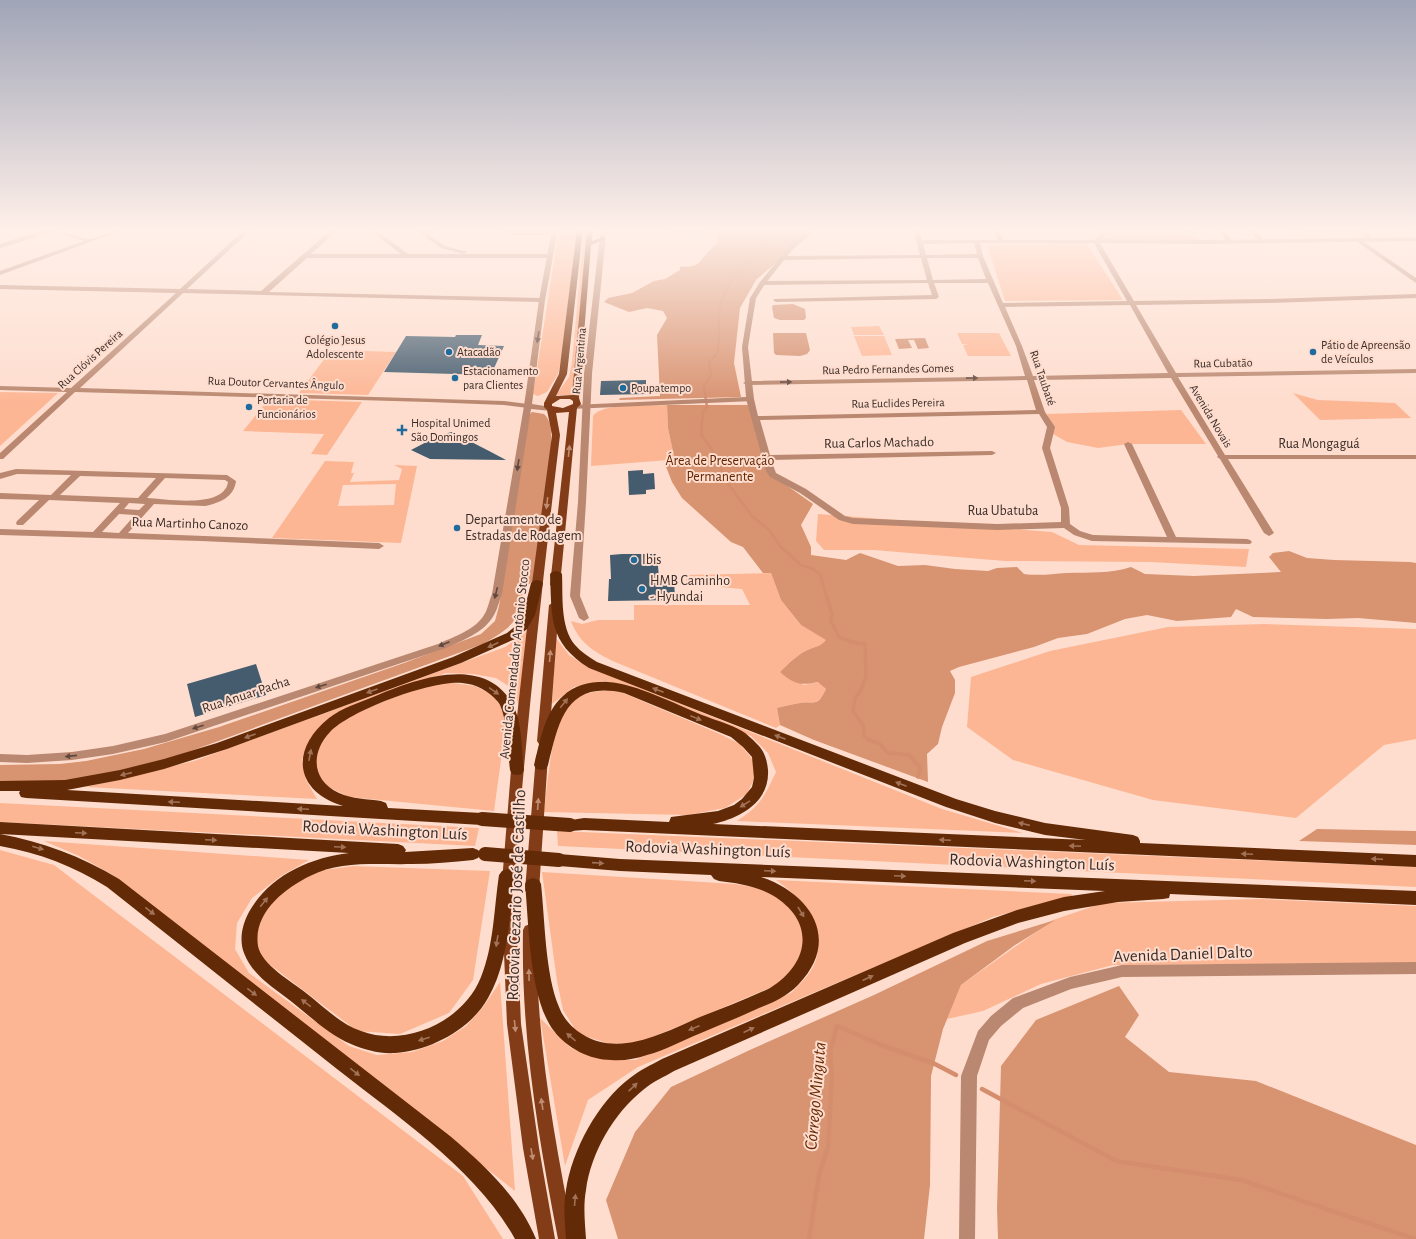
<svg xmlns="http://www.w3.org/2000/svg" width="1416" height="1239" viewBox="0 0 1416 1239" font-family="'Alegreya Sans',sans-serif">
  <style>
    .green { fill: #fdb694; fill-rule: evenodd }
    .forest { fill: #d89371 }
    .water { fill: #d48e6d }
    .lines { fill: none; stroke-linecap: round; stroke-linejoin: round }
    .stream-far3 { stroke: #d48e6d; stroke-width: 2 }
    .stream-far2 { stroke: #d48e6d; stroke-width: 2.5 }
    .stream-far1 { stroke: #d48e6d; stroke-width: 3.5 }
    .stream { stroke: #d48e6d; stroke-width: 4.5 }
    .building { fill: #455c6e }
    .minor { fill: #ba8870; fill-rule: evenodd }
    .tertiary { fill: #ba8870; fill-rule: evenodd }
    .primary { fill: #823d18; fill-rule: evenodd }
    .motorway { fill: #632a07; fill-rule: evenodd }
    .motorway-bridge { stroke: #632a07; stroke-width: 14 }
    .oneway { fill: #60483e }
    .oneway2 { fill: #c08d73 }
    .oneway3 { fill: #a17257 }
    .poi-dot { fill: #1f6b9e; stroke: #feddce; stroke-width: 1.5 }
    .labels { text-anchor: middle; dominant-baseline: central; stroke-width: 4; stroke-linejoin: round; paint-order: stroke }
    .far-poi-label { font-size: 12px; fill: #3a2d28; stroke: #feddce; text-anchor: start }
    .far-street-label { font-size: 12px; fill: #3a2d28; stroke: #feddce }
    .street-label { font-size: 14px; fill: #3a2d28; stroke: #feddce }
    .park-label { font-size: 14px; fill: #642600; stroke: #feddce }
    .poi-label { font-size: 14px; fill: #3a2d28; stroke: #feddce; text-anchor: start }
    .near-street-label { font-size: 17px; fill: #3a2d28; stroke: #feddce }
    .near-water-label { font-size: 18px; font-style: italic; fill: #672901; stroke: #feddce }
  </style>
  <rect width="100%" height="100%" fill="#feddce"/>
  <path class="green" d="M557,229H576L564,345L558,374L547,392L538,396L533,394L559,230Z
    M584,229H587L573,393L572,395H556L569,377L572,362Z
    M1106,229H1166L1193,234L1198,240L1104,239L1108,233Z
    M1086,243L1123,300L1005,301L987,245Z
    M879,326L884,335H854L851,327Z
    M957,333H999L1011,356H968L963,345L969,344H962Z
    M854,336H884L892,355L862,356Z
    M331,350L396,352L368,395L299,393Z
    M0,392L58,393L0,446Z
    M1293,393L1318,400L1395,403L1411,418L1320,420Z
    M269,399L362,402L327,455L311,454L324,434L243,431Z
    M667,405L668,428L674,456L669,460L591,466L593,416C602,402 651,406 667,405Z
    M1181,410L1206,444H1128L1098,448L1067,442L1053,434L1047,414Z
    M325,461L354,462L351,473H354L350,482L399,480L402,469L394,465L417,466L401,543L272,538ZM396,484L394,505L338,506L343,485Z
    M818,514L1052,532L1079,545L1249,549L1246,567L1150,562L1005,561L874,550H824L816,541Z
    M771,573L781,600L801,625L827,640C820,647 819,645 810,649C799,653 789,663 780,672L804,685L819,682L826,689C817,706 817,701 800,703C793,704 785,706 777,708L780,725L776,728L615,662C594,652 579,643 571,621L582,624L598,620H634V605H750L742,589L686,584V575Z
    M1263,624L1416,629V739L1384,745L1296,818L1153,800L1013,760L967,727L971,677L1050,651L1168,627Z
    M529,630L519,706L513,689L496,678L473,674L446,673L336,713L311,737L302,760L306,780L317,799L86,787L194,761L505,647Z
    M556,638L569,655L586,666L942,809L1023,833L737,821C761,805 764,797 776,772L768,753L751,736L626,685L603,681L574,687L552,704Z
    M446,682L475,686L493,695L503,710L505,731L494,811L349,797L324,785L315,769L317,752L331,728L357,712L417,688Z
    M616,690L720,734L740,744L753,760L755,777L747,794L725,808L688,815L544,812C547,788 552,714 572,700C585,691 601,691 616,690Z
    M0,803L479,828L475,846L0,822Z
    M557,831L1416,867V887L558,846Z
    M44,841L309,860L281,876L252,898L237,923L235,949L249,973L349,1046L377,1055L412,1052L443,1041L466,1026L483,1007L500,982L515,1191L111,874L79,856Z
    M0,850L54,865L463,1176L503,1239H0Z
    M353,866L490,871L473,980L449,1013L400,1034L357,1031L257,955L252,926L269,899L317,871Z
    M542,872L735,884L758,888L777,897L792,910L802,927L804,946L796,964L779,984L641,1042L610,1044L578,1034L563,1010L557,981Z
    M776,880L1071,894L1074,898L1043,903L993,917L638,1067L588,1100L565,1166L540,1018L571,1048L603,1059L635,1060L791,993C801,983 814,971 817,956C818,952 817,947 817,944C817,914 798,896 776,880Z
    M1261,899L1416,906V963L1113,965L1041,984L983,1011L947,1019L961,985L1053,920L1103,903Z"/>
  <path class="forest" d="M716,229H809L785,255L756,280L740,308L734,363L741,397L619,400L620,398L660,396L657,335L667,318L663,311L647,308L629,312L604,302L608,298L632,293L654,281L665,279L680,270V267C701,266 696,265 709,251C719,241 719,244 716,229Z
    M667,405H748L769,473L813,504L801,525L811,547V555L846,560L860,553L898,566L925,565L955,569L988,571L997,568L1017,567L1024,574C1040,576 1051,574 1067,573C1089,572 1110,574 1131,567L1145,574L1194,576L1281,572L1269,557L1273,553L1289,551L1307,558L1334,560L1410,562L1416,563V623L1358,618L1327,619L1253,617L1236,609L1231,617L1177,621L1147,615L1125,619L1087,634L1058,638L1034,647L959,667L950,671L955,680V693L942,727L938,744L927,754L928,782L814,740L780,725L777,708C785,706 793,704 800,703C817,701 817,707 826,689L818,682C800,686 794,684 780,672C789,663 799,653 810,649C819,645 820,647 826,640L801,625L781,600L771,573H763L743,547L731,542L682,498L672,482L665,464L674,456L668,428Z
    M532,412L544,414C553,422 551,437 551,448L533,581C518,592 525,599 518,614C512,628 496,636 483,644L169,759L119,771L64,782L0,784V765L60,764L86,761L144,749L219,727L404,663L481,634L495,621L499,606L529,415Z
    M1317,829L1416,831V845L1299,841Z
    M1055,920L1015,945L961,985L943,1029L931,1076L930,1185L924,1239H618L606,1200L635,1132L671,1087L752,1049L874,995L987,941Z
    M1119,986L1139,1015L1125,1037L1169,1072L1256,1081L1416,1145V1239H998L997,1208L1001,1066L1036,1020Z"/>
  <path class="water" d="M793,304L805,309L806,318L804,320H780L774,318L772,307L773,305Z
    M773,333H806L810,350L807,354L800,356L776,355L774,353Z
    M925,338L929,348L918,349L914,340H908L912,348L899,349L895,339Z"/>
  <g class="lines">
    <path class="stream-far3" d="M704,389V386L711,375L709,362L717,354L718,350C721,336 717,321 720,307C728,272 762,248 790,229"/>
    <path class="stream-far2" d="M704,388L707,407L703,412L701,434L719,460L724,478L751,515L770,531L780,546L801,565L811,568L820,574L827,598"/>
    <path class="stream-far1" d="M827,597L832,614L831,621L839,637L852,642L865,644L866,677L861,690L855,698L853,711L863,725L864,736L869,740L880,744L888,753L909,755L920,767L918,777"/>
    <path class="stream" d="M982,1089L1116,1161L1241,1180L1415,1239
      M809,1239L819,1175L828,1147L832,1075L830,1052L837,1026L884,1046L933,1063L956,1075"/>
  </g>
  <path class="building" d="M456,335H482L478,345L504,346L491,375L384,372L406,336L455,337Z
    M646,380V394L600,395L601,381Z
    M452,432L491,452L506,460L430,459L411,450L440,435Z
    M643,470V474L654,473L655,489L646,490V494L629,495L628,471Z
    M622,554H657L659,578L674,577L675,600L608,601L609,579H611L610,555Z
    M256,664L266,695L195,717L187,684Z"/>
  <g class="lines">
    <path class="minor" d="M46,229C62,229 73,237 89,239C98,239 113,229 126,229L0,275V271L84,241L53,232L0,248V244Z
      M245,229H252L187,289L261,291L332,229H339L311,254H401L368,229H375L408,254H550L553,256L550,258H307L269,292L542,298L545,300L542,302L183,293L80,388L504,401L528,404L532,406L528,408L504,405L428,402L75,392L3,459H0V453L67,392L0,390V386L71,388L176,293L0,289V285L180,289Z
      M414,229H421L424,231L443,229L427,234L445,246L467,252L464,254L441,248Z
      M495,229H504L511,231H554L557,233L554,235H510Z
      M605,229H611L606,235L592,374L586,502L580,596L589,618L584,621L579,618L570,596L578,502L584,374L600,235Z
      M655,229H705L710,231L707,233L658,231Z
      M913,229H919L922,240H997L993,229H999L1003,240H1098L1134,301L1267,299L1416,294V298L1267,303L1136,305L1176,373L1416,369V373L1178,377L1225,455H1416V459H1228L1274,533L1269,536L1264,533L1220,459L1217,457L1218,456L1171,378L1034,380L1045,412L1055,427L1050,448L1069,508L1070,524L1080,531L1093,535L1167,537L1124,444L1128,442L1132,444L1176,537L1247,539L1250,540L1252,542L1250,544L1092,541L1074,535L1064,528L997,530L853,524L839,520L800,493L770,477L766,471L746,399L747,397H750L754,399L758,416L1036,410L1027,380L747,385L743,383L747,381L1025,376L1016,346L988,283H934L939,297L936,299L776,302L773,300L774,299L932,295L928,283L762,285L759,283L762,281L927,280L921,258L782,260L779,258L782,256L920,255ZM974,243L977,254L926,255L923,244ZM980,243H1094L1127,301L1003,303L983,256ZM927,258H978L986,279L933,280ZM1130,305L1168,373L1033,376L1022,346L1005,307ZM1039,414L1047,427L1042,448L1061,508V522L997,524L853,518L845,516L806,489L776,473L771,460L992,455L996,453L992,451L770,455L760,420Z
      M1174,229H1187L1200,233L1197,235Z
      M1217,229H1223L1233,242L1232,243H1228Z
      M1247,229H1253L1264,240V242H1260Z
      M1278,229H1358L1365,231L1362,233L1281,231Z
      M1409,229H1416V234Z
      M1358,238L1416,278V283L1356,241V239Z
      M16,469L227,475L236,481C234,497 220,503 205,506L154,504L128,533L379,543L384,546L379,549L201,541L0,535V529L93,532L120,503L49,500L23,525H17L16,523L17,521L39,500L0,499V493L51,495L71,475L17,474L0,479V473ZM80,476L156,478L138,498L60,495ZM165,478L225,480L228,482C224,509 167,499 147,498ZM129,503L145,504L139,510L124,509ZM119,514L135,515L119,533L102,532Z
      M1416,962V974L1122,977L1071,989L1023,1008L1001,1026L989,1040L977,1076L975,1239H959L961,1076L978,1031L991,1016L1013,998L1070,977L1122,965Z"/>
    <path class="tertiary" d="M552,229H558L545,300L532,404L551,407L555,409L551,411L531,409L502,594C499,601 498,608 494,615C484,633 463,640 446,648L166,742L113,754L72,760L27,763L0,762V754L27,755L72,752L113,746L165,734L438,644C453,637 475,630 484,615C488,609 489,601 492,594L524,406L539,300Z
      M810,229H817L792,250L765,284L756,298L748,347L754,399L753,401L571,409L570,407L574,405L746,397L742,347L750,298L760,282L788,248Z
      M1098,229H1104L1106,235L1101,239L1204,240L1365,238L1357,229H1363L1371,238L1416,237V241L1204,244L1096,243L1093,241L1100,235Z"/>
    <path class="primary" d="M577,229H583L567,374L556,396L572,395L587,229H593L592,241L603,237L606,239L591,245L579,398L581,404L577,408L560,585L555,588L550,585L569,412L556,413L560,435C542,584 526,733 514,882L513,886L508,887L503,886L502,882L511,770L532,583L552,435L547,410L544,407V403L559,374ZM560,399H570L573,401V404L563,408L552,406V404Z
      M554,602L559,605L549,741L547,744H539L537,741L549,605Z
      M542,752L546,753L548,756L539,890L537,894L532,895L527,894L525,890L536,756L538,753Z
      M509,900L514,902L516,906L521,1024L539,1148L555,1239H539L523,1148L507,1024L502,906L504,902Z
      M530,924L535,926L537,930C535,1037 554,1135 574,1239H558C538,1135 521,1037 523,930L525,926Z"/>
    <path class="motorway" d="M556,571L560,572L562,574C563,596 560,627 575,645C581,652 589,657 597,662L956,799L995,811L1045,823L1133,835L1138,837L1140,841V843L1416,855V867L584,830L570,831L565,829L563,825L565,821L584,818L669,822L671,817L718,811L734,805L742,799L752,787L754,778L752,757L743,747L731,737L624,693C566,680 559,721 548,765L546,769L541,770L536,769L534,765C540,742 544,713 563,696C574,685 593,681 608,682C637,684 675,704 702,715C715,720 730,724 742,731C747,734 752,739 756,743C764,750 767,759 768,770C770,802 740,818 713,824L1086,840L1045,835L995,823L946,807L589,668C548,642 552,617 550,574L552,572Z
      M537,580L541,581L543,583L535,615L527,629L515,639L461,663L227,749L164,769L120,780L67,790L343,806C293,791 291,748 329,718C342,708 358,703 373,697C411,681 477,655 508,697C523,716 521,747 524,770L522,774L517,775L512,774L510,770C508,755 507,713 498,702C489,691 476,684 462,683C432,680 351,710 330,732C310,753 312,781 339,793C352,799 368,799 381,801L386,803L388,808L482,813L487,815L489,819L487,823L482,825L26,798L21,797L19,793L20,791H0V781L65,780L120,770L164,759L217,743L453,657L507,633L518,624L523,615L531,583L533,581Z
      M0,822L398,844L403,846L406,850L405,852L473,848L478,850L481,854L478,858L473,860C453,862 432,864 412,864C378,865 341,860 310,876C284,889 253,913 258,946C261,964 292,982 306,993C323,1006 340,1024 361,1031C406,1048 464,1021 481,977C494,945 494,908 499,875L502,871L507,869L512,871L515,875C509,916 509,962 488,998C471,1029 430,1051 395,1053C380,1054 365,1050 351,1044C329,1035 311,1017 292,1002C274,988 252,975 244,953C239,940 242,925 249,912C269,876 309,858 349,853L0,834Z
      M0,834C43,842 81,856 119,879L450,1136C484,1165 519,1197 536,1239H515C476,1169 399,1118 337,1069C261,1009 184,948 107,887C73,866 40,853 0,846Z
      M559,854L620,859L1416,891V905L1170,894L1169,898L1163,899L1118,902L1064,911L1018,923L965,943L674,1071C664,1077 652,1082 643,1090C613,1114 591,1153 586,1190C583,1206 585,1223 586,1239H566C565,1223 563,1206 566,1190C572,1150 598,1102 630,1078C640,1070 651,1065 662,1059L953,933L1017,910L1064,897L1105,891L761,877C812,894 841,941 798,985C786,997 774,1002 759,1008C740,1017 720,1025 701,1033C683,1040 666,1050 647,1055C636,1059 623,1061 611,1060C590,1060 567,1048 554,1031C529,999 529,924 525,884L527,880L533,878L539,880L541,884C545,920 545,974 559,1007C563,1018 572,1028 582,1034C619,1058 665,1032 700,1017C723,1008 747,999 770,988C810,963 816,921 772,895C756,886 737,883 719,881L714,879L711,875L620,871L559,866L554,864L551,860L554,856Z"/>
    <path class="motorway-bridge" d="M482,819L570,825
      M485,854L559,860"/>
  </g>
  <defs><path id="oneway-solid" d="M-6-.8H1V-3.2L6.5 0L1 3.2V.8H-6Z"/></defs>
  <g class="oneway">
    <use href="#oneway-solid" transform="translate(538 337) rotate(99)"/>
    <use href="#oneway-solid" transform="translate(972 378) rotate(-1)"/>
    <use href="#oneway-solid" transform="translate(786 382) rotate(-1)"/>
    <use href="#oneway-solid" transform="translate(518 465) rotate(99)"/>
    <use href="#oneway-solid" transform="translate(496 593) rotate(104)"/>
    <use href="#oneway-solid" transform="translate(444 644) rotate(157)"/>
    <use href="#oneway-solid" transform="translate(321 686) rotate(162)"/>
    <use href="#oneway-solid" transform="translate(198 727) rotate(162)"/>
    <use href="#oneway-solid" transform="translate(71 756) rotate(174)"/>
  </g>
  <g class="oneway2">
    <use href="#oneway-solid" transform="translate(569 451) rotate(-84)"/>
    <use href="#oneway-solid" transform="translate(547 503) rotate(97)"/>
    <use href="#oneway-solid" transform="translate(550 656) rotate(-85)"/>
    <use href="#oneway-solid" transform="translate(538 804) rotate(-86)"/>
    <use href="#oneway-solid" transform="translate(529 975) rotate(-91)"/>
    <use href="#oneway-solid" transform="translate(515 1026) rotate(84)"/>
    <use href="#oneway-solid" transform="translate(542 1104) rotate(-99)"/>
    <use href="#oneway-solid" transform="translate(532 1154) rotate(80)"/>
  </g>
  <g class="oneway3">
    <use href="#oneway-solid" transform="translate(493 645) rotate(155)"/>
    <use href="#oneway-solid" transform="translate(658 690) rotate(-159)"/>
    <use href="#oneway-solid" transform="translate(372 691) rotate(160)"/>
    <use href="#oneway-solid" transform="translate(494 691) rotate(35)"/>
    <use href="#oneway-solid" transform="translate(564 703) rotate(-51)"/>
    <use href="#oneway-solid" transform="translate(696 718) rotate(22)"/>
    <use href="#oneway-solid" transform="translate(250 736) rotate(160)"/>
    <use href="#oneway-solid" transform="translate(780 737) rotate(-159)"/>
    <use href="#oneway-solid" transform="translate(310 755) rotate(-79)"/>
    <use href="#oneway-solid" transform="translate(126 774) rotate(167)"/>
    <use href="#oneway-solid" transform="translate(901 784) rotate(-159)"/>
    <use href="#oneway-solid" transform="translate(174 802) rotate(-177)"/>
    <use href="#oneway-solid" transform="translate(745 804) rotate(148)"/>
    <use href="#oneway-solid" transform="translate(303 809) rotate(-177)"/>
    <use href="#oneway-solid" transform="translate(1024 824) rotate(-167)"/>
    <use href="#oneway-solid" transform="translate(81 833) rotate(3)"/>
    <use href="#oneway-solid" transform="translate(211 840) rotate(3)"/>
    <use href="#oneway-solid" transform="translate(945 840) rotate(-177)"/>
    <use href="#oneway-solid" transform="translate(1075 846) rotate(-177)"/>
    <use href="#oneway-solid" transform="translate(340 847) rotate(3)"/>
    <use href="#oneway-solid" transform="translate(38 848) rotate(16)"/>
    <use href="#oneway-solid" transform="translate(1247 854) rotate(-178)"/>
    <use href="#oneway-solid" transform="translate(1377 859) rotate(-178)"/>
    <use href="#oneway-solid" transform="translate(598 863) rotate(4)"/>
    <use href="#oneway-solid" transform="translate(770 871) rotate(2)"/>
    <use href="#oneway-solid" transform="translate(900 876) rotate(2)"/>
    <use href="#oneway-solid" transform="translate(1030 881) rotate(2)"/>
    <use href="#oneway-solid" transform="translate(264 902) rotate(-51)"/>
    <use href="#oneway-solid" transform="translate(150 911) rotate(38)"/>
    <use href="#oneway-solid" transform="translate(801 912) rotate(59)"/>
    <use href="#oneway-solid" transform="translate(497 941) rotate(99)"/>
    <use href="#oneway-solid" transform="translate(868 978) rotate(-24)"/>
    <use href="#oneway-solid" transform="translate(252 992) rotate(38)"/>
    <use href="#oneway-solid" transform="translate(306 1003) rotate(-143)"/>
    <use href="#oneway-solid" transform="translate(694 1028) rotate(158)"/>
    <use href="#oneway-solid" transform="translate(749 1030) rotate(-24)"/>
    <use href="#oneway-solid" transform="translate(571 1037) rotate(-139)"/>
    <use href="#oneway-solid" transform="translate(424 1039) rotate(163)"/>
    <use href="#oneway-solid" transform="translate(355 1072) rotate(38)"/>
    <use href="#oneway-solid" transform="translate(633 1087) rotate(-43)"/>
    <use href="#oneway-solid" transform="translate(575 1200) rotate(-85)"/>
  </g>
  <linearGradient id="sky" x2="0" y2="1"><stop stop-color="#a0a5b7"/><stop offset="0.57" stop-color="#fff0e9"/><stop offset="1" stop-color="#fff0e9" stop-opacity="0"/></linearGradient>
  <rect width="1416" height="403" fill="url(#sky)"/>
  <g class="poi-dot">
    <circle cx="335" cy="326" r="4"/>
    <circle cx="449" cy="352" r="4"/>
    <circle cx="1313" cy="352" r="4"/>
    <circle cx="455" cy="378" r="4"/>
    <circle cx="623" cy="388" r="4"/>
    <circle cx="249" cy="407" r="4"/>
    <path d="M400 424h4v4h4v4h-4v4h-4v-4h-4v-4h4z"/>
    <circle cx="457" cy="528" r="4"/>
    <circle cx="634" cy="560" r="4"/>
    <circle cx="642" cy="589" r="4"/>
  </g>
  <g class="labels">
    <g class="far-poi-label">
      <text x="335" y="340" text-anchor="middle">Colégio Jesus<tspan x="335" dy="14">Adolescente</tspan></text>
      <text x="1321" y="345">Pátio de Apreensão<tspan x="1321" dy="14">de Veículos</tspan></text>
      <text x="457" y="352">Atacadão</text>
      <text x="463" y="371">Estacionamento<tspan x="463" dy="14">para Clientes</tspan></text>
      <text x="631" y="388">Poupatempo</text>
      <text x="257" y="400">Portaria de<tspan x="257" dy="14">Funcionários</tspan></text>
      <text x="411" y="423">Hospital Unimed<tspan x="411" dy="14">São Domingos</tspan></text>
    </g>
    <g class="far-street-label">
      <text transform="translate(90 359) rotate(-42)">Rua Clóvis Pereira</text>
      <text transform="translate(579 361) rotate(-85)">Rua Argentina</text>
      <text transform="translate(1223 363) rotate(-1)">Rua Cubatão</text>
      <text transform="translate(888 369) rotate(-1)">Rua Pedro Fernandes Gomes</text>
      <text transform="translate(1043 378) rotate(71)">Rua Taubaté</text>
      <text transform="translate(276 383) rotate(2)">Rua Doutor Cervantes Ângulo</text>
      <text transform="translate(898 403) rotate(-1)">Rua Euclides Pereira</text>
      <text transform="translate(1211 416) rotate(59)">Avenida Novais</text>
    </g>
    <g class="street-label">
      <text transform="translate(879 443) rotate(-1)">Rua Carlos Machado</text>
      <text x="1319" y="444">Rua Mongaguá</text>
      <text x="1003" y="511">Rua Ubatuba</text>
      <text transform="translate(190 524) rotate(2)">Rua Martinho Canozo</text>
      <text transform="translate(515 659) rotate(-84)">Avenida Comendador Antônio Stocco</text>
      <text transform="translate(246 695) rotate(-18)">Rua Anuar Pacha</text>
    </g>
    <g class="park-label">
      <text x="720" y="461">Área de Preservação<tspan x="720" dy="16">Permanente</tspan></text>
    </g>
    <g class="poi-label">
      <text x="465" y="520">Departamento de<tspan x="465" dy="16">Estradas de Rodagem</tspan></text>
      <text x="642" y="560">Ibis</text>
      <text x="650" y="581">HMB Caminho<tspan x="650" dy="16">- Hyundai</tspan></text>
    </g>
    <g class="near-street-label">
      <text transform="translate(385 830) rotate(3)">Rodovia Washington Luís</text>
      <text transform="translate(708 849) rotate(2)">Rodovia Washington Luís</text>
      <text transform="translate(1032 862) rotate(2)">Rodovia Washington Luís</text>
      <text transform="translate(516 895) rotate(-88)">Rodovia Cezario José de Castilho</text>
      <text transform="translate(1183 954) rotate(-2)">Avenida Daniel Dalto</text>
    </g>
    <g class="near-water-label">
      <text transform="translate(816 1096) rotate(-85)">Córrego Minguta</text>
    </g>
  </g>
</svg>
